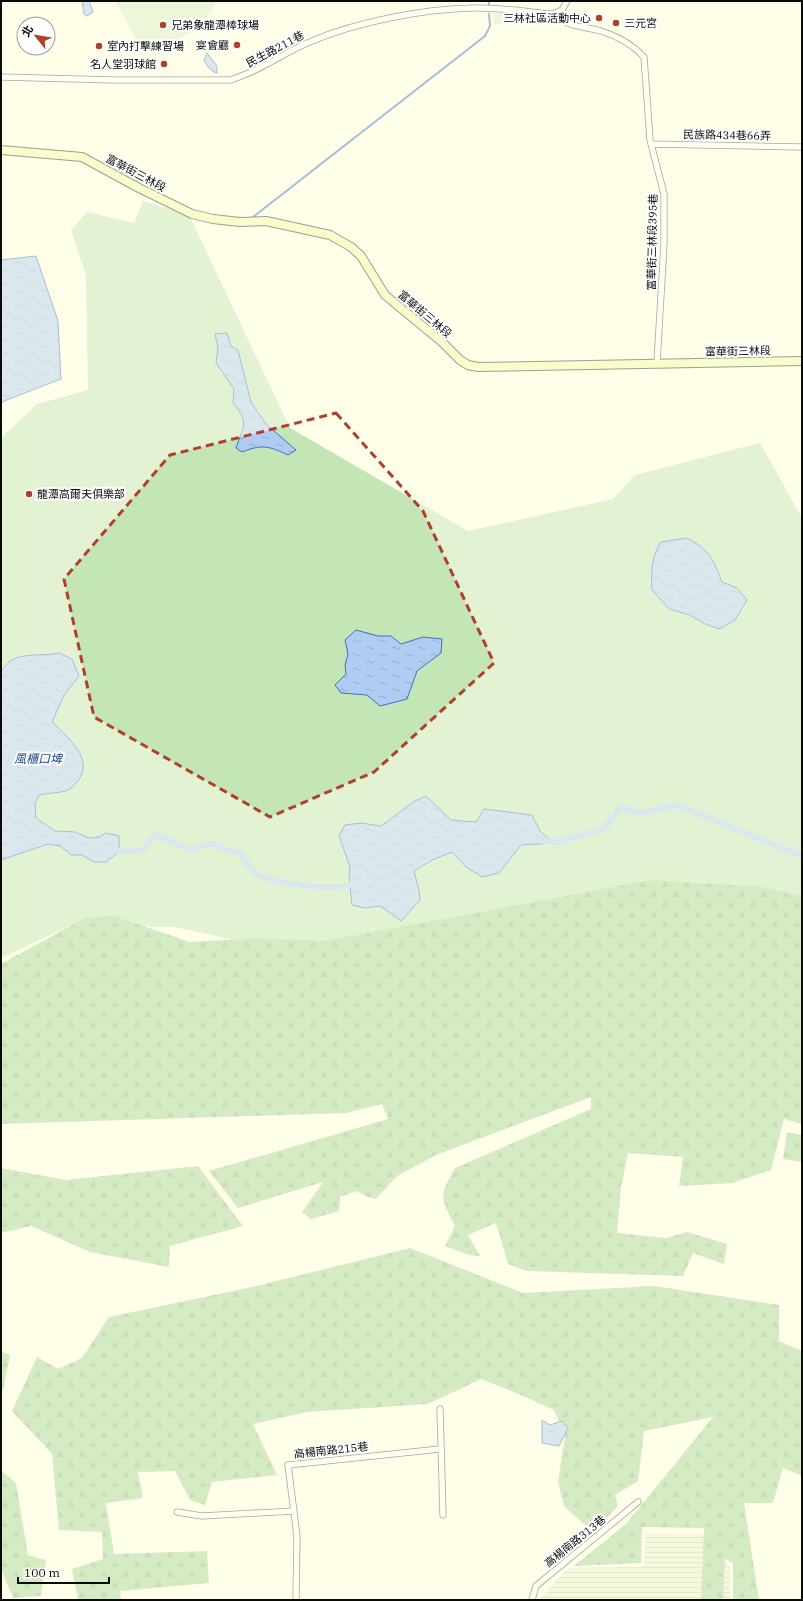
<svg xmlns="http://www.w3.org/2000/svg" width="803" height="1601" viewBox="0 0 803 1601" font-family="'IBM Plex Serif','Noto Sans TC',serif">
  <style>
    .farmland { fill: url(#farmland-rules) }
    .green { fill: #c4e5b5 }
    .forest { fill: url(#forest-firs) }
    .pitch { fill: #d8edc6 }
    .water { fill: url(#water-ripples); stroke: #3c72c5 }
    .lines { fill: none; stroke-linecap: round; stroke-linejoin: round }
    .stream { stroke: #3c72c5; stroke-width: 2 }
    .canal { stroke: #b0ccf2; stroke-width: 6 }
    .street-casing { stroke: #3d3d3d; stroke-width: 7 }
    .secondary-casing { stroke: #2c2c2c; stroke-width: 10 }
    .street { stroke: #fff; stroke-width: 5.5 }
    .secondary { stroke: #f3faa7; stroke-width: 8 }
    .marked { fill: none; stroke: #b1402b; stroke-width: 3; stroke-dasharray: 8 5; stroke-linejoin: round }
    .poi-dot { fill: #b1402b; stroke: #fff; stroke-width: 1.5 }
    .labels { text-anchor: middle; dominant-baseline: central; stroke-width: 4; stroke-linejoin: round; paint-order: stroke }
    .poi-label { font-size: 11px; fill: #0a0a0a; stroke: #fff; text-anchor: start }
    .street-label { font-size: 11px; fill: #0a0a0a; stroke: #fff }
    .water-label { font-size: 12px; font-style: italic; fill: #1c4794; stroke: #fff }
  </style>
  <defs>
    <pattern id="farmland-rules" width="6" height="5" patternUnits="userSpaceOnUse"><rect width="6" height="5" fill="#edf2cb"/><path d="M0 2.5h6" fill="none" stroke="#cacead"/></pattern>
    <pattern id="forest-firs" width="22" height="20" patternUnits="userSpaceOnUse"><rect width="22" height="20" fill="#a5d595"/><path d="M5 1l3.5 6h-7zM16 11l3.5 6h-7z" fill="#8db67f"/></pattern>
    <pattern id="water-ripples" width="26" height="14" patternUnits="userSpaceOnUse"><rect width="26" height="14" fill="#b0ccf2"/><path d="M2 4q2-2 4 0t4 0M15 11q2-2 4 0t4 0" fill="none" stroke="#96aece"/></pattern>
  </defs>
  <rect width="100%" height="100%" fill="#fefee9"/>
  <path class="farmland" d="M646,1533L702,1534L730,1567V1600H539L568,1568L644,1567Z"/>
  <path class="green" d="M143,201L189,215L290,428L468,531L613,499L635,475L760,443L802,518V901L291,952L174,927L70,926L1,958V438L37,404L88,390L86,276L71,230L87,212L134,223Z"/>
  <path class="forest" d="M651,880L763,887L802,896V1124L784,1119L771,1170L732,1183L679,1186L683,1157L628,1153L621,1187L617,1233L666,1238L687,1232L727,1244L724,1264L693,1253L683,1276L527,1271L508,1264L496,1223L468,1235L480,1256L469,1255L445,1246L455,1226C440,1197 439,1196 455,1168L591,1109V1097L436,1155L397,1176L376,1199L368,1197L357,1191L340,1197L339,1211L311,1219L302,1212L323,1182L238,1208L209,1171L388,1119L382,1104L346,1113L1,1124V964L85,918L114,916L190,942L257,938L325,941Z
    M787,1132L802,1135V1162L783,1159Z
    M198,1166L243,1226L170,1246L169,1267L90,1252L31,1226L1,1233V1168L66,1180Z
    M410,1248L523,1293L654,1286L779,1305V1341L802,1351V1476L783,1468L773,1503H744L759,1600H733V1563L725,1559L723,1600H701L704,1528L642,1527L641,1563L574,1566L626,1524L713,1417L644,1431L638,1481L615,1495L618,1506L593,1532L564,1506L558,1482L565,1436L554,1410L521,1395L481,1379L428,1404L307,1412L253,1424L277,1475L212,1482L205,1505L190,1500L175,1471L138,1472L143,1498L106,1503L114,1554L207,1551L209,1583L120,1591L121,1600H78L72,1569L103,1559L102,1532L59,1530L52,1454L12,1411L37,1357L58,1369L82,1358L109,1317L252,1287Z
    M1,1351L10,1355L3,1390H1Z
    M1,1470L16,1483L28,1555L46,1560L41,1596L13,1598L1,1569Z"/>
  <path class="pitch" d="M115,1H217C206,25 182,43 155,44C148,44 142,45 137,41Z
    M494,13L521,14V25L494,24Z"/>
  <path class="water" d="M82,1H89L93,12L87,16L84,14Z
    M207,53L217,66V73C210,71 207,66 204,60Z
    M36,256L58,321L61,379L4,401L1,404V260Z
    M227,333L231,346L238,350L251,402L266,424L296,450L288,455C269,446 262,444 242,452L236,448C243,427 250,422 233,403L234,389L216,363L218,348L215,334Z
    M687,538C710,550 713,559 722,582L737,588L747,600L735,620L720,629L705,624L690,615L669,609L652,590C651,572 651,557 661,542Z
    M356,630L378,636H391L401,644L423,637L442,639L441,653L417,671L407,699L380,706L367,695L341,693L335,685L346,674L345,665L348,654L345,640Z
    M59,653L72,659L79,676L64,695L52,722C67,737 97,760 76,783C74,785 72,788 70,789C64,793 47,793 39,795L35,804L36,818L55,831L75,832L89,838L99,837L106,833L119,836V852L106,862H94L82,855H71L60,846L48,844L1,860V671C4,668 8,662 12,660C22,653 46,656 59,653Z
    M426,796L451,820L476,822L484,809L532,815L540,831L553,843L521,845L499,873L482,877L466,867L452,852L432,860L414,871L419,890L420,900L401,921L380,906L365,908L352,905L349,877L350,867L339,836L345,825L361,823L381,826L413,802Z
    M542,1420L550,1425L562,1421L568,1428L559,1446L542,1443Z"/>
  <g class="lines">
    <path class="stream" d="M489,1V5
      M253,217L485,36L490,26L489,14"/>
    <path class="canal" d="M543,841L557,842L604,829L620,808L643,813L677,805L802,856
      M111,850L124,852L143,850L156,835L191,850L212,843L228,851L239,852C244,858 252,872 259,875C282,885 335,892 357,883"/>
    <defs>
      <path id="street" d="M554,14C570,28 582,26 601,31C617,36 633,45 644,57L650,140L664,194V244L657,363
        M554,14L562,10L567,1
        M1,77L115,80H230C259,72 284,52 312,41C357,22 423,9 472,8C499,7 527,12 554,14
        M652,144L802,147
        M440,1409L443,1515
        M177,1512L202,1516L294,1511
        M296,1600L297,1536L288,1465L440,1449
        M532,1600L536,1586L638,1502"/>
      <path id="secondary" d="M1,150L82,157L139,188L192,214L213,219L240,222L266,221L330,235L351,247L361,256L385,295L397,305L442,342L460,360L468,365L478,367L802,361"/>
    </defs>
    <use href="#street" class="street-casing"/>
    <use href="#secondary" class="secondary-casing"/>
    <use href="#street" class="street"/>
    <use href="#secondary" class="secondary"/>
  </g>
  <path d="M0 0H803V1601H0ZM336,413L423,511L494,663L374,772L270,817L94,717L64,579L170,455Z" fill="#fefee9" fill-opacity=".55" fill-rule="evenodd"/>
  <path class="marked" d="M336,413L423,511L494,663L374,772L270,817L94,717L64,579L170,455Z"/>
  <g class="poi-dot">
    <circle cx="599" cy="18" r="4"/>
    <circle cx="616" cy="23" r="4"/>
    <circle cx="163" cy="25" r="4"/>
    <circle cx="237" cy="45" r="4"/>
    <circle cx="99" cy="46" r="4"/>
    <circle cx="164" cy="64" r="4"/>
    <circle cx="29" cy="494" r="4"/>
  </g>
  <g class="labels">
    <g class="poi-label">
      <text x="591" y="18" text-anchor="end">三林社區活動中心</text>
      <text x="624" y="23">三元宮</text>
      <text x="171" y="25">兄弟象龍潭棒球場</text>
      <text x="229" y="45" text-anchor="end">宴會廳</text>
      <text x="107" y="46">室內打擊練習場</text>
      <text x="156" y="64" text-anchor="end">名人堂羽球館</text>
      <text x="37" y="494">龍潭高爾夫俱樂部</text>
    </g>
    <g class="street-label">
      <text transform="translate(275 49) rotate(-28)">民生路211巷</text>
      <text transform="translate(727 135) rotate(1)">民族路434巷66弄</text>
      <text transform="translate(136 173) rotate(28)">富華街三林段</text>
      <text transform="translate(652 242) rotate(-89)">富華街三林段395巷</text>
      <text transform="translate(425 314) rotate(40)">富華街三林段</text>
      <text transform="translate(738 351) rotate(-1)">富華街三林段</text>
      <text transform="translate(331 1450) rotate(-6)">高楊南路215巷</text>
      <text transform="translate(575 1541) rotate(-39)">高楊南路313巷</text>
    </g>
    <g class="water-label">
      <text x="38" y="758">風櫃口埤</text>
    </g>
  </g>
  <rect width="803" height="1601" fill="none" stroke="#0a0a0a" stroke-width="4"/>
  <g transform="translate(36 36) rotate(300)"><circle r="19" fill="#ffffff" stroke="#9d9d9d"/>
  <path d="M0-3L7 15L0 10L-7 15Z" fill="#b1402b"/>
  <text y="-6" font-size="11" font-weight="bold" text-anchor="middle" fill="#0a0a0a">北</text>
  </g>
  <path d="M18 1577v6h91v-6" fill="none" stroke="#0a0a0a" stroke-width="2"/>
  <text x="24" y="1577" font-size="12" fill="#0a0a0a" stroke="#ffffff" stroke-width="3" paint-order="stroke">100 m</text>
</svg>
